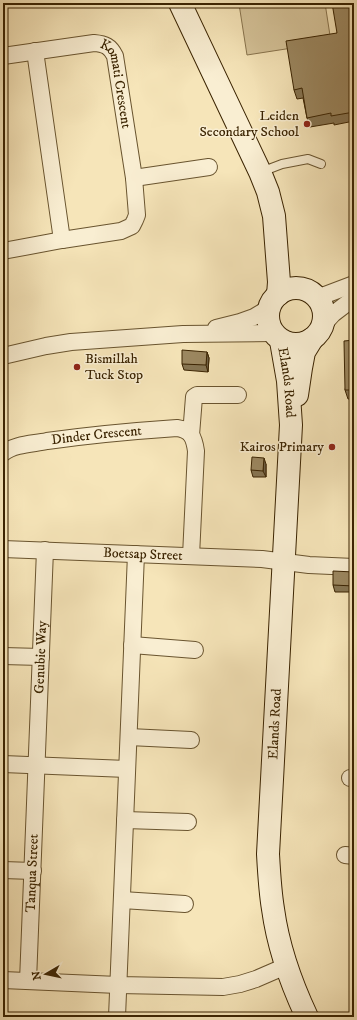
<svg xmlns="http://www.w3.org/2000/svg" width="357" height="1020" viewBox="0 0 357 1020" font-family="'IM FELL DW Pica',serif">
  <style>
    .green { fill: #d6c49a; stroke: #88744e }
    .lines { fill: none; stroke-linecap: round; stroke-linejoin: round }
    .lane-casing { stroke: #69542f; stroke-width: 10 }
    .street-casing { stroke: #69542f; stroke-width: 18 }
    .secondary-casing { stroke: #3a2301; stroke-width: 24 }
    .lane { stroke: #f9eed2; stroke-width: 8 }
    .street { stroke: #f9eed2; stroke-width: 16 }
    .secondary { stroke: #f9eed2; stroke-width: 22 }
    .wall { fill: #867553; stroke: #3a2301 }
    .shaded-wall { fill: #6d5f44; stroke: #3a2301 }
    .building { fill: #9c8861; stroke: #3a2301 }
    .poi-dot { fill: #8f2418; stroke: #f9eed2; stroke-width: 1.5 }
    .labels { text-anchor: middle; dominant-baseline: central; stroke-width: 3; stroke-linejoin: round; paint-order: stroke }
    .street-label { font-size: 14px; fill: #3a2301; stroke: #f9eed2 }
    .poi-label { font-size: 14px; fill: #3a2301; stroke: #f9eed2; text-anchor: end }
  </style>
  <rect width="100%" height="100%" fill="#f6e5b9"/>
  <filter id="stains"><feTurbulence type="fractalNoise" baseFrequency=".005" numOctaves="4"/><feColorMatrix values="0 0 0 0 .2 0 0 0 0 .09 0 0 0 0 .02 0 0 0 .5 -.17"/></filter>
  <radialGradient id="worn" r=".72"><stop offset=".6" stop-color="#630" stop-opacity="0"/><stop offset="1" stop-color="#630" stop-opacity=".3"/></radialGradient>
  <path class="green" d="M245,3H325L331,42L247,55L239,4Z"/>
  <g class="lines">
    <defs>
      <path id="lane" d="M261,172L282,164L308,159L321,164"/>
      <g id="street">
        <path d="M35,51L62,240"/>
        <path id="s1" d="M3,56L94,43C105,44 110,46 115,56L134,178L137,215L135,220L132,226L121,231L62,240L3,251"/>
        <path d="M134,178L209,167"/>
        <path d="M317,298L354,284"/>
        <path d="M323,325L333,314L354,298"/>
        <path d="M216,328L240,322L254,317L269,308"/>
        <path d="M3,356L46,346L71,342L183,334L273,333"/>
        <path d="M191,435L194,397L197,395H238"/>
        <path id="s2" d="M3,453C15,444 33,444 47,441C90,435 133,431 177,428C191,430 194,437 196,451L191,556"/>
        <path id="s3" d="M3,549L262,559L309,565L354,567"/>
        <path d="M132,645L195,650"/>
        <path d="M3,656L41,657"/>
        <path d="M129,737L191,740"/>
        <path d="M3,764L127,769"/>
        <path d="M350,778H354"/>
        <path d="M125,820L188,822"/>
        <path d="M345,855L354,856"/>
        <path d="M3,870L33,871"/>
        <path d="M122,900L185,904"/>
        <path d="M3,980L118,985L223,987L240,984L256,979L286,966"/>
        <path id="s4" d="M28,981L45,550"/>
        <path d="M117,1017L136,554"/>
      </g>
      <g id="secondary">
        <path d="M180,3L260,172L268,192L274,216L279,282L278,295"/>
        <circle cx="296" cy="316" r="28"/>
        <path id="s5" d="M281,341L288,381L291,425L268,854C269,872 270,891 273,909C278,946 291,983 307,1017"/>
        <path d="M297,395L301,368L304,352L312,339"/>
      </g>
    </defs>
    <use href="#lane" class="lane-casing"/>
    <use href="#street" class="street-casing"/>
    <use href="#secondary" class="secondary-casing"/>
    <use href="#lane" class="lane"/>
    <use href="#street" class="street"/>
    <use href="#secondary" class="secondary"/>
  </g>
  <path class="wall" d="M233,3H245L233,5Z
    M354,3V121L334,125V123L310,127L307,118L303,98L297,99L294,90L337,33Z
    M354,340V399H348L345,390Z
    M207,352L209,358L208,372L184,370L182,364Z
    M266,464V477H253L251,470Z
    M354,572V592H335L333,585Z"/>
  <path class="shaded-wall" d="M207,352L209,358L208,372L206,365Z
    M264,458L266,464V477L263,471Z"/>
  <path class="building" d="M332,3H354V112L331,116V113L307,118L302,88L294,90L286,41L337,33Z
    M354,340V390H345L344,341Z
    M182,350L207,352L206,365L182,364Z
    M252,457L264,458L263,471L251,470Z
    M333,571L354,572V586L333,585Z"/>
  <g class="poi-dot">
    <circle cx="307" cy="124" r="4"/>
    <circle cx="77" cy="367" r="4"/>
    <circle cx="332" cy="447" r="4"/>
  </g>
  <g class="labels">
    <g class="street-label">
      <text stroke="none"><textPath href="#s1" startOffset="145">Komati Crescent</textPath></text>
      <text stroke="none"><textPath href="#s5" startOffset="42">Elands Road</textPath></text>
      <text stroke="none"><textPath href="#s2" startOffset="96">Dinder Crescent</textPath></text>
      <text stroke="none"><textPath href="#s3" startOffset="140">Boetsap Street</textPath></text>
      <text stroke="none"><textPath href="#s4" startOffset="324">Genubie Way</textPath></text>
      <text transform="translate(275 724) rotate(-87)">Elands Road</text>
      <text stroke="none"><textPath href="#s4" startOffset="108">Tanqua Street</textPath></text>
    </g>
    <g class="poi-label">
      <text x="299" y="116">Leiden<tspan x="299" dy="16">Secondary School</tspan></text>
      <text x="85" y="359" text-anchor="start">Bismillah<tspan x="85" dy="16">Tuck Stop</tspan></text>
      <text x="324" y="447">Kairos Primary</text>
    </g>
  </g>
  <rect width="357" height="1020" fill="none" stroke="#f6e5b9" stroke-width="16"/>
  <rect x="4" y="4" width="349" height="1012" fill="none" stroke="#3a2301" stroke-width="2"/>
  <rect x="8" y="8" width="341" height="1004" fill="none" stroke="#3a2301"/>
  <g transform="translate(46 974) rotate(261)" stroke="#f9eed2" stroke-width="3" paint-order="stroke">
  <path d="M0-3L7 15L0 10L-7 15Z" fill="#3a2301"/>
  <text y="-6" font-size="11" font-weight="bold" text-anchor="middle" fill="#3a2301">N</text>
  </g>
  <rect width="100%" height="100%" filter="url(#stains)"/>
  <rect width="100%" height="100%" fill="url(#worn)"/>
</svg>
